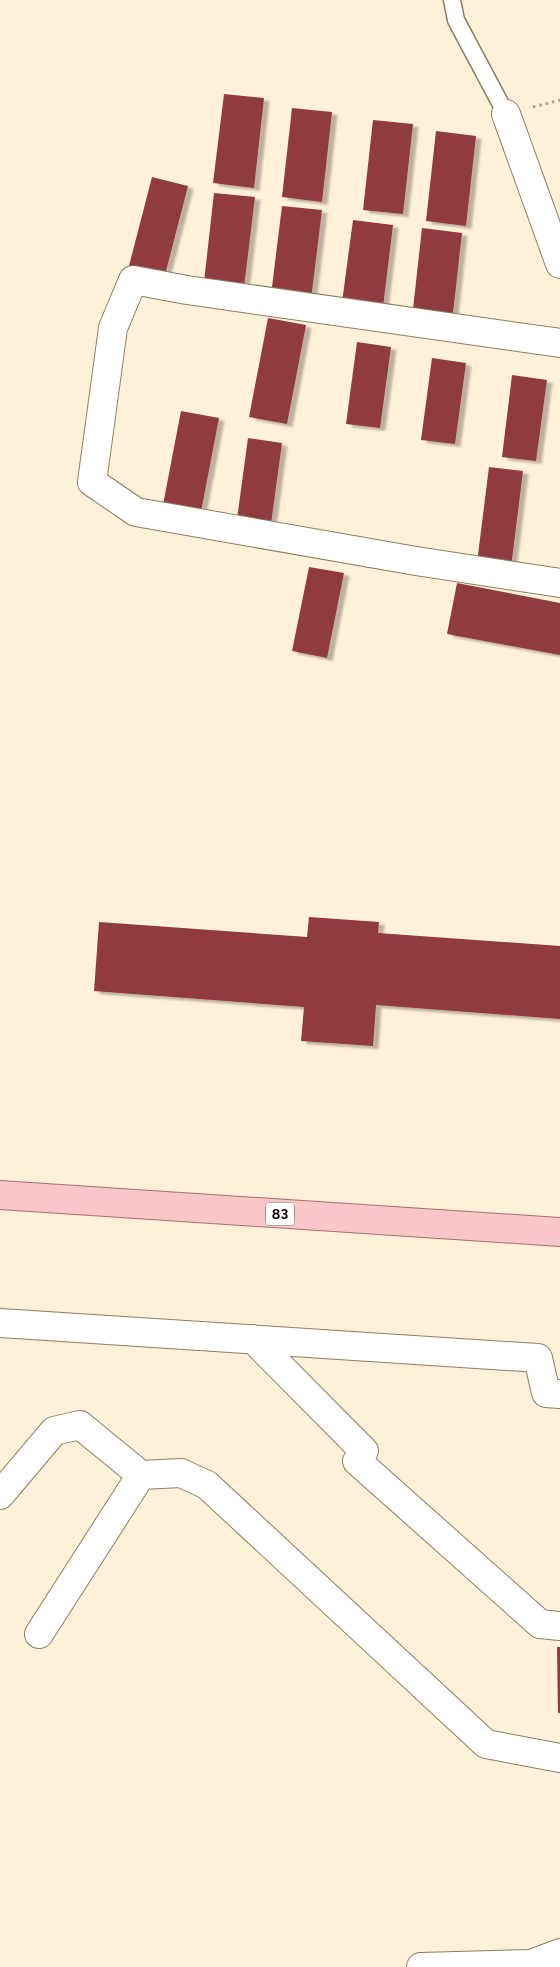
<svg xmlns="http://www.w3.org/2000/svg" width="560" height="1967" viewBox="0 0 560 1967" font-family="Figtree,sans-serif">
  <style>
    .building { fill: #903a3d; filter: url(#shadow) }
    .lines { fill: none; stroke-linecap: round; stroke-linejoin: round }
    .service-casing { stroke: #8c7d60; stroke-width: 19 }
    .minor-casing { stroke: #8c7d60; stroke-width: 30 }
    .tertiary-casing { stroke: #8c7d60; stroke-width: 30 }
    .primary-casing { stroke: #a66c6c; stroke-width: 30 }
    .path { stroke: #aca08d; stroke-width: 3; stroke-dasharray: 2.5 4; stroke-linecap: butt }
    .service { stroke: #fff; stroke-width: 16 }
    .minor { stroke: #fff; stroke-width: 28 }
    .tertiary { stroke: #fff; stroke-width: 28 }
    .primary { stroke: #fac7c9; stroke-width: 28 }
    .labels { text-anchor: middle; dominant-baseline: central; stroke-width: 5; stroke-linejoin: round; paint-order: stroke }
    .shield { fill: #fff; stroke: #58544f; stroke-width: 1 }
    .shield-label { font-size: 14px; font-weight: bold; fill: #110b03 }
  </style>
  <defs>
    <filter id="shadow"><feDropShadow dx="5.5" dy="3" stdDeviation="1" flood-color="#0004"/></filter>
  </defs>
  <rect width="100%" height="100%" fill="#fff1d8"/>
  <path class="building" d="M224,94L264,98L254,188L213,183Z
    M292,108L332,112L322,202L282,197Z
    M373,120L413,124L403,214L363,210Z
    M436,131L476,136L466,226L426,221Z
    M152,177L188,186L165,275L129,266Z
    M214,193L255,197L244,287L204,282Z
    M282,206L322,210L311,300L271,295Z
    M353,220L393,225L382,315L341,310Z
    M422,228L462,233L452,322L412,318Z
    M268,318L306,325L287,424L249,417Z
    M357,342L391,347L380,428L346,424Z
    M432,358L466,363L455,444L421,440Z
    M512,375L547,380L536,461L502,457Z
    M181,411L219,418L200,517L162,510Z
    M248,438L282,443L271,524L237,519Z
    M489,467L523,471L511,568L477,563Z
    M309,567L344,573L327,658L292,651Z
    M457,583L560,603V655L447,634Z
    M309,917L379,922L378,933L560,946V1019L376,1005L373,1046L301,1041L304,1007L94,991L99,922L307,937Z
    M557,1647H560V1713H558Z"/>
  <g class="lines">
    <defs>
      <path id="service" d="M452,0L456,20L506,114"/>
      <path id="minor" d="M506,114L560,264
        M560,343L187,290L133,280L113,328L92,482L136,512L416,561L560,583
        M0,1323L538,1358L546,1393L560,1394
        M253,1339L364,1451L357,1461L540,1624L560,1626
        M0,1495L54,1431L80,1425L141,1475L181,1473L207,1485L486,1744L560,1758
        M39,1634L141,1475"/>
      <path id="tertiary" d="M421,1967L531,1964L560,1953"/>
      <path id="primary" d="M0,1195L560,1232"/>
    </defs>
    <use href="#service" class="service-casing"/>
    <use href="#minor" class="minor-casing"/>
    <use href="#tertiary" class="tertiary-casing"/>
    <use href="#primary" class="primary-casing"/>
    <path class="path" d="M533,107L560,100"/>
    <use href="#service" class="service"/>
    <use href="#minor" class="minor"/>
    <use href="#tertiary" class="tertiary"/>
    <use href="#primary" class="primary"/>
  </g>
  <g class="labels">
    <rect class="shield" x="266" y="1202.5" width="28" height="23" rx="4"/>
    <g class="shield-label">
      <text x="280" y="1214">83</text>
    </g>
  </g>
</svg>
